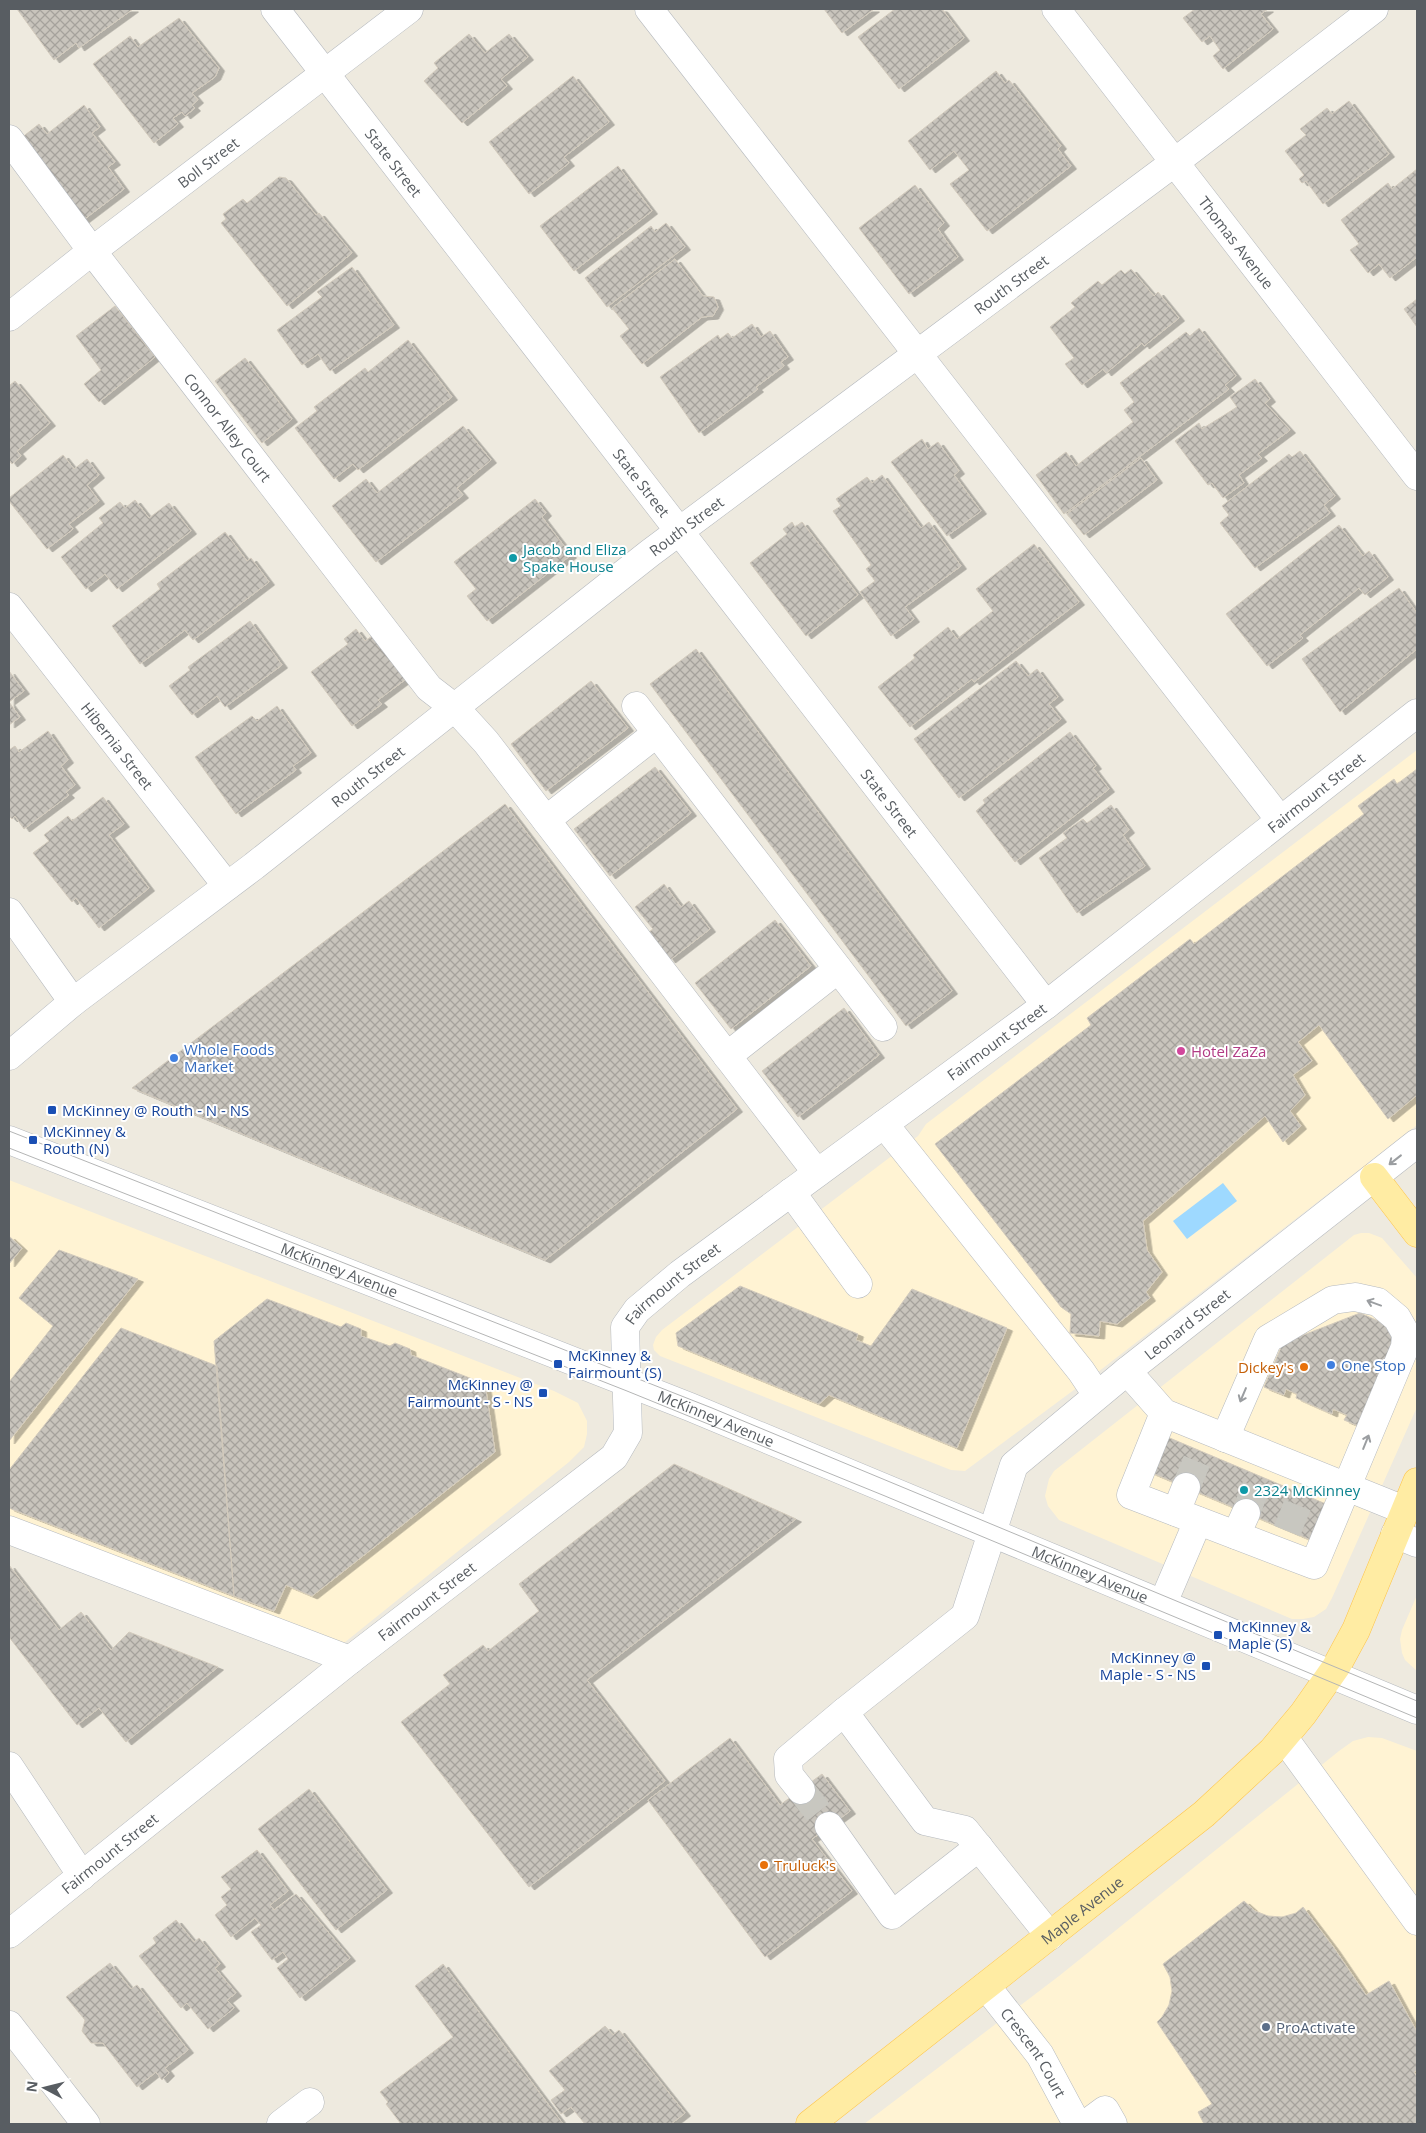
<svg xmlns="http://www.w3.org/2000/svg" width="1426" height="2133" viewBox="0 0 1426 2133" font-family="'Open Sans',sans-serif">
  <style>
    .commercial { fill: #fff3d3 }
    .water { fill: #9ed9ff }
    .building { fill: url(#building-cross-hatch); stroke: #d3cbbd; filter: url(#shadow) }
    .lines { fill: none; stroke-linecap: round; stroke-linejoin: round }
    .minor-tunnel { stroke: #c8c7c0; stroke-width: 28; stroke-dasharray: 28 14; stroke-linecap: butt }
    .minor-casing { stroke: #b5b9be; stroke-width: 29 }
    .major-casing { stroke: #ffc447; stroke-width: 29 }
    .minor { stroke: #fff; stroke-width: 28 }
    .major { stroke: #ffeca3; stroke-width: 28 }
    .tram { stroke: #b4b5b5; stroke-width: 1 }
    .oneway { stroke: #9b9ea1 }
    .culture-dot { fill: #0f9aa8; stroke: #fff; stroke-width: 2 }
    .hotel-dot { fill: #d1479c; stroke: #fff; stroke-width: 2 }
    .shop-dot { fill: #3f7fe0; stroke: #fff; stroke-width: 2 }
    .transit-dot { fill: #1a4fb4; stroke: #fff; stroke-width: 2 }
    .food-dot { fill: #e8710a; stroke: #fff; stroke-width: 2 }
    .service-dot { fill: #5c6f8a; stroke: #fff; stroke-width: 2 }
    .labels { text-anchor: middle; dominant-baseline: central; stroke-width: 4; stroke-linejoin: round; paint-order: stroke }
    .street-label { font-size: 15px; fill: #585d62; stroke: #fff }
    .culture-label { font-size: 15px; fill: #0d838f; stroke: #fff; text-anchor: start }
    .shop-label { font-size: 15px; fill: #366cbe; stroke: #fff; text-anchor: start }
    .hotel-label { font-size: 15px; fill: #b23c85; stroke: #fff; text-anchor: start }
    .transit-label { font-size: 15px; fill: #164399; stroke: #fff; text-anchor: start }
    .food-label { font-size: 15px; fill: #c56008; stroke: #fff; text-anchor: end }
    .service-label { font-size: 15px; fill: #4e5e75; stroke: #fff; text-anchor: start }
  </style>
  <defs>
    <pattern id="building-cross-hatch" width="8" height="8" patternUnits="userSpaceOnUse" patternTransform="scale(1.25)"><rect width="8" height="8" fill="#c8c4bc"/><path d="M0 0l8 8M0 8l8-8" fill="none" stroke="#a5a29c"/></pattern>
    <filter id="shadow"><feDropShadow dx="5.5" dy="3" stdDeviation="0" flood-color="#0004"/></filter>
  </defs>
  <rect width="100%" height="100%" fill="#eeeadf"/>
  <path class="commercial" d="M1417,750V1125L1098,1372L965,1471L951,1470L660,1356L654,1350L653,1345L656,1337L662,1330L918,1136L926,1124Z
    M9,1180L554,1391L578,1403L587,1421V1434L584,1447L569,1462L339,1647L9,1516Z
    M1361,1233H1369L1382,1238L1417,1278V1407L1332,1598L1326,1609L1314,1617L1303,1619H1292L1059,1520L1048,1506L1045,1496L1049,1479L1054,1471L1354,1235Z
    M1417,1595V1671L1405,1660L1402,1653L1400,1639L1402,1630Z
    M1368,1737L1382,1738L1417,1751V2124H864L1059,1976L1339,1751L1353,1741Z"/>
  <path class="water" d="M1223,1183L1237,1201L1187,1239L1173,1221Z"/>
  <path class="building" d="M17,9H133L79,48L76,43L54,60Z
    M824,9H874L842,33Z
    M895,9H942L964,38L899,89L858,37Z
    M1195,9H1268L1261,14L1273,29L1223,69L1213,56L1220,50L1210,36L1202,42L1183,18Z
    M179,18L219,68L215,77L192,93L198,100L192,105L195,108L185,116L182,112L173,118L178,124L154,143L93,64L130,36L138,47Z
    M469,34L485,53L509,34L528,57L501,79L507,86L462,123L424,81L438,68L434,63Z
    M996,71L1005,83L1009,80L1061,146L1058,149L1071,166L987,231L950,184L969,170L954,151L930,170L908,141Z
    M573,76L609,122L564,157L569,163L529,194L489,142Z
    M1349,101L1389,154L1323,204L1306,181L1302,183L1299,179L1304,175L1285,151L1306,135L1300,129L1327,108L1332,114Z
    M84,105L100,127L92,133L115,162L108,167L124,189L82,221L20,139L39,124L47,134Z
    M618,166L652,211L574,271L540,226Z
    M1417,169V257L1390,278L1379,264L1368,273L1350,250L1359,244L1341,220L1388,183L1392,189Z
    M279,177L286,178L316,215L319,213L352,253L287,306L221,223L226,219L223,214L243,199L247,203Z
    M915,185L944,223L938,229L958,257L909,294L859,228Z
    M666,223L685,247L607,307L585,278L651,226L655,232Z
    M675,259L703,296L714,297L718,307L713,316L702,317L642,364L620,336L629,329L612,308Z
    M352,267L394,325L330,371L318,354L302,365L277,330L322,297L317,292Z
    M1131,269L1154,296L1158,292L1179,318L1144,346L1142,343L1106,373L1103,369L1082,385L1065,364L1074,358L1050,327L1075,307L1071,303L1098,281L1102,285L1121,270L1125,274Z
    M1417,299V327L1404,309Z
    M115,306L155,357L99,402L84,384L101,370L76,336Z
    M752,324L761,337L770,331L788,357L781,362L784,366L756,387L758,389L699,433L660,377L718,335L720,339L728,333L732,338Z
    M1199,328L1236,376L1225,385L1229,389L1064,514L1036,475L1066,452L1076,466L1133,422L1124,410L1134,402L1120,383L1186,332L1190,336Z
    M408,340L452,397L358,470L353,464L334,479L295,428L317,411L314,407L365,368L368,372Z
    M245,358L292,419L262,443L215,381Z
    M1255,379L1270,399L1265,403L1290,430L1258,454L1262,458L1239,475L1244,483L1223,498L1212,483L1208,485L1175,441L1199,423L1202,429L1237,407L1230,397Z
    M15,381L50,423L17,451L21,456L12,464L9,460V386Z
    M463,426L491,460L457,488L463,495L376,562L332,506L366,479L377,493Z
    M922,439L928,449L938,442L959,471L954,475L981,511L947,536L891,462Z
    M1300,451L1335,496L1324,505L1330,513L1255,568L1220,523L1229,515L1222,506L1289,454L1292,457Z
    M63,455L74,469L87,459L99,475L87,485L99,501L69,524L73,529L47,549L9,501V498Z
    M1141,458L1157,480L1084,535L1067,514Z
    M882,475L921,528L929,522L961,566L905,607L914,619L891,636L860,592L875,581L866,569L871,565L833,511L841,506L836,499L867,477L872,483Z
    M535,499L546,513L542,517L571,555L487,621L467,596L476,589L454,562Z
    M135,500L149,518L169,503L191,531L117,589L105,574L86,589L61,557L103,523L99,518L120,502L125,508Z
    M792,522L795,527L802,522L858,595L806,636L750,563L787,534L783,529Z
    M1339,525L1363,556L1369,551L1388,577L1365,595L1359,588L1300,635L1303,638L1267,666L1226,614Z
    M225,532L247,561L251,558L269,582L193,640L185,630L140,664L112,626L160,589L157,584Z
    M1034,544L1079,602L974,682L972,679L910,727L878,687L915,658L913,655L948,627L957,639L993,611L976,589Z
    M1399,588L1417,613V649L1340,712L1302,659Z
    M250,621L282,665L225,707L217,696L192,715L169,686L190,670L188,667Z
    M356,629L365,641L372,636L406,679L378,700L382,704L352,726L311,672L348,644L344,639Z
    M696,649L952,991L906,1026L650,684Z
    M1016,661L1028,676L1037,669L1058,697L1049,704L1061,719L959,798L914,739Z
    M9,671L24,691L9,702L20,717L9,725Z
    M591,681L628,728L546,791L511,744Z
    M277,706L311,753L293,766L296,770L236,814L195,757L252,716L257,721Z
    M48,731L68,760L61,766L75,785L66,792L69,795L24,829L15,816L12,819L9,816V750L15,746L19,752Z
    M1070,732L1096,766L1093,768L1109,789L1015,862L976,811L985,803L983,800Z
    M655,767L691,813L610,876L574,829Z
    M1417,769V1095L1388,1119L1319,1025L1298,1042L1312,1061L1293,1075L1305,1095L1290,1111L1301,1126L1283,1142L1265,1116L1143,1221L1147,1250L1162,1272L1146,1292L1150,1298L1117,1324L1100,1321L1099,1336L1070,1333L1071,1314L1061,1307L935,1144L1091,1025L1087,1018L1190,939L1194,944L1364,814L1358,806L1394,779L1397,784Z
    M103,797L124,824L109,835L149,888L99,928L76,898L72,902L33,853L49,841L44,835L68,816L72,821Z
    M505,804L737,1109L545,1260L132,1088Z
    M1111,805L1129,830L1123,835L1145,866L1077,913L1039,858L1067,838L1063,833L1083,819L1087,823Z
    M664,884L681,907L689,901L710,929L670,960L649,932L653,929L635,907Z
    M775,920L811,966L731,1029L695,983Z
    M844,1008L879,1055L798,1117L762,1071Z
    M9,1236L22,1248L9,1264Z
    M59,1250L138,1279L9,1441V1382L53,1326L19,1298Z
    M740,1286L858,1334L856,1340L871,1346L912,1289L1007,1328L957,1448L829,1395L819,1404L678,1346L676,1333Z
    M267,1299L341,1327L346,1323L361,1329V1336L390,1346L395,1343L410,1349L411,1355L485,1384L495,1452L312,1596L286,1585L274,1611L234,1596L214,1341Z
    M1360,1313L1392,1327L1397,1344L1361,1427L1344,1420L1347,1415L1333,1409L1332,1414L1296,1398L1297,1394L1286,1389L1284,1395L1264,1387L1283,1343Z
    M121,1328L217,1366L234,1596L9,1508V1470Z
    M1165,1436L1333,1507L1318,1543L1150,1472Z
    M674,1464L796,1519L587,1680L665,1781L529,1887L401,1722L450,1684L443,1675L483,1645L488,1651L539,1611L519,1584Z
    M9,1565L59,1630L81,1612L111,1650L129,1632L218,1667L126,1742L99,1708L77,1725L9,1637Z
    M730,1738L780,1805L822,1774L850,1811L812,1839L852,1891L765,1957L648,1800Z
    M309,1789L387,1890L336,1930L258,1829Z
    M257,1850L288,1891L270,1905L274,1910L296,1894L350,1958L300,1998L277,1968L288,1959L283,1952L272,1960L251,1932L261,1925L255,1918L231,1937L215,1915L227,1905L221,1897L231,1889L221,1877Z
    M1244,1901L1255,1911L1268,1916L1282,1917L1296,1913L1303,1907L1334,1948L1366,1995L1389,1981L1417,2032V2070L1414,2072L1417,2077V2124H1204L1198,2112L1212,2104L1157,2022L1162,2017L1169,2005L1172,1991L1170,1977L1163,1964Z
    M176,1920L194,1942L199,1938L220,1964L215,1968L236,1993L227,2000L234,2008L208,2029L187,2003L181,2008L139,1956L156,1943L153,1938Z
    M110,1963L131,1989L137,1985L188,2050L165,2068L169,2073L162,2080L156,2072L137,2087L103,2043H91L82,2031L85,2020L66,1997Z
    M443,1964L563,2124H401L386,2104L388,2102L380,2092L453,2037L415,1986Z
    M605,2026L613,2035L619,2030L685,2113L671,2124H585L571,2107L561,2114L551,2100L565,2090L549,2071Z"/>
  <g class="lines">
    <path class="minor-tunnel" d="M1186,1487L1201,1451
      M1246,1513L1260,1476
      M1287,1531L1302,1494
      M801,1790L829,1826"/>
    <defs>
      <g id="minor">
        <path id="s1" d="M275,9L1046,1005"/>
        <path d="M649,9L1280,820"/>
        <path id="s2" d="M1056,9L1417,476"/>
        <path id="s3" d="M9,139L92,251L429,688L455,708L486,742L817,1173"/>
        <path id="s4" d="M9,317L92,251L409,9"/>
        <path id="s5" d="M9,607L227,886"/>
        <path d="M636,706L883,1027"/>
        <path d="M546,820L657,733"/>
        <path d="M9,912L73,1002"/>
        <path id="s6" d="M9,1056L73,1002L254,866L650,553L1175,162L1374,9"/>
        <path d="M727,1056L838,969"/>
        <path d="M884,1124L1081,1371L1097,1395"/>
        <path id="s7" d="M9,1140L690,1407L1417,1710"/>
        <path d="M791,1192L858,1284"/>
        <path d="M1127,1371L1164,1413L1404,1510"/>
        <path d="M1164,1413L1131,1495L1314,1565L1405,1347L1406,1334L1397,1318L1378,1302L1355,1297L1333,1300L1268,1339L1225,1438"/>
        <path d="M1176,1512L1186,1487"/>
        <path d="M9,1530L350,1660"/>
        <path d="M1395,1534L1417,1543"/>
        <path d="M1236,1535L1246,1513"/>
        <path d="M1163,1603L1198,1521"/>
        <path d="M1284,1738L1417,1921"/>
        <path d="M9,1766L82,1876"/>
        <path d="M801,1790L789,1775L788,1759L844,1712"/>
        <path d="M829,1826L892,1915L979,1847"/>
        <path id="s8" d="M9,1934L350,1660L614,1457L628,1433L625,1327L637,1310L680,1274L1046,1005L1417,713"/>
        <path id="s9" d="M1050,1936L965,1830L925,1821L844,1712L965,1616L1014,1465L1127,1371L1417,1143"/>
        <path id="s10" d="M986,1986L1040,2055L1077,2124"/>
        <path d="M9,2025L86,2124"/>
        <path d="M281,2124L310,2102"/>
        <path d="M1086,2124L1105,2110L1113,2124"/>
      </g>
      <g id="major">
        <path d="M1374,1177L1417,1233"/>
        <path id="s11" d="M810,2124L1204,1814L1272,1751L1303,1714L1336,1667L1356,1630L1417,1482"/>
      </g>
    </defs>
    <use href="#minor" class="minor-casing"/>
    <use href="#major" class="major-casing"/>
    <use href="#minor" class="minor"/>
    <use href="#major" class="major"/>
    <path class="tram" d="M9,1131L712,1408L1417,1701
      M9,1148L627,1391L885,1496L1417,1718"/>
  </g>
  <defs><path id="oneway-shaft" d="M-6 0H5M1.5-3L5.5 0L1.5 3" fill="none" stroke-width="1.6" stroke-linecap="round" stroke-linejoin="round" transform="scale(1.25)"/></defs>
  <g class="oneway">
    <use href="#oneway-shaft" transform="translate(1395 1160) rotate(142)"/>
    <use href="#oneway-shaft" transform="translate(1374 1303) rotate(-160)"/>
    <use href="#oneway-shaft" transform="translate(1243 1395) rotate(113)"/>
    <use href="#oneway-shaft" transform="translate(1366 1442) rotate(-68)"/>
  </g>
  <g class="culture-dot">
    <circle cx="513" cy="558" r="5"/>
    <circle cx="1244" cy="1490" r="5"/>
  </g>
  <circle class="hotel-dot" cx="1181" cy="1051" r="5"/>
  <g class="shop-dot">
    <circle cx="174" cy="1058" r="5"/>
    <circle cx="1331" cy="1365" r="5"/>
  </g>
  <g class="transit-dot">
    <rect x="47" y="1105" width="10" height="10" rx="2.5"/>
    <rect x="28" y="1135" width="10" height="10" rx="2.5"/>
    <rect x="553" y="1359" width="10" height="10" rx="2.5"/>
    <rect x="538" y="1388" width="10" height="10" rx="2.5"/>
    <rect x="1213" y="1630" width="10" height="10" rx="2.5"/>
    <rect x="1201" y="1661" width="10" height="10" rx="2.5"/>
  </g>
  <g class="food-dot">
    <circle cx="1304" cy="1367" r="5"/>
    <circle cx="764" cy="1865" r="5"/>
  </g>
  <circle class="service-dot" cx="1266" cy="2027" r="5"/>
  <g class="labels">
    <g class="street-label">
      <text stroke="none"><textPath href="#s4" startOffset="252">Boll Street</textPath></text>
      <text stroke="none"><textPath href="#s1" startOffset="194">State Street</textPath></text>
      <text stroke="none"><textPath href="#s2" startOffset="295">Thomas Avenue</textPath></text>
      <text stroke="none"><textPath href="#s6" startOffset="1265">Routh Street</textPath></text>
      <text stroke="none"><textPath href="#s3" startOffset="362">Connor Alley Court</textPath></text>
      <text stroke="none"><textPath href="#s1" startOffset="599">State Street</textPath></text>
      <text stroke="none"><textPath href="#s6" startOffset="860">Routh Street</textPath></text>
      <text stroke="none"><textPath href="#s5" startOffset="176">Hibernia Street</textPath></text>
      <text stroke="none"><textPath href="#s6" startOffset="455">Routh Street</textPath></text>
      <text stroke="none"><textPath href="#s8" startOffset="1779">Fairmount Street</textPath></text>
      <text stroke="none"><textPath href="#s1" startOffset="1004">State Street</textPath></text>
      <text stroke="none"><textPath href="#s8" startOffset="1374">Fairmount Street</textPath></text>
      <text stroke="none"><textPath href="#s7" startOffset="355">McKinney Avenue</textPath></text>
      <text stroke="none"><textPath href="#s8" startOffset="969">Fairmount Street</textPath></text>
      <text stroke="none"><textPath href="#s9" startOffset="849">Leonard Street</textPath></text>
      <text stroke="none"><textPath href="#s7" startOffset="760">McKinney Avenue</textPath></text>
      <text stroke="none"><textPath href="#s7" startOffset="1165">McKinney Avenue</textPath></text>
      <text stroke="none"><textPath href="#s8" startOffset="534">Fairmount Street</textPath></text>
      <text stroke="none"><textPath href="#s8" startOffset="129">Fairmount Street</textPath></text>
      <text stroke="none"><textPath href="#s11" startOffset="346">Maple Avenue</textPath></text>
      <text stroke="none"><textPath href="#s10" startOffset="82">Crescent Court</textPath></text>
    </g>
    <g class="culture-label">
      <text x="523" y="549">Jacob and Eliza<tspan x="523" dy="17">Spake House</tspan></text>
      <text x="1254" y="1490">2324 McKinney</text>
    </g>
    <g class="shop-label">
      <text x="184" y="1049">Whole Foods<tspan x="184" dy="17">Market</tspan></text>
      <text x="1341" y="1365">One Stop</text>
    </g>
    <g class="hotel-label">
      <text x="1191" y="1051">Hotel ZaZa</text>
    </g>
    <g class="transit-label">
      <text x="62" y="1110">McKinney @ Routh - N - NS</text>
      <text x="43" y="1131">McKinney &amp;<tspan x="43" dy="17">Routh (N)</tspan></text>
      <text x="568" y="1355">McKinney &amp;<tspan x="568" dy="17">Fairmount (S)</tspan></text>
      <text x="533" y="1384" text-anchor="end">McKinney @<tspan x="533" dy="17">Fairmount - S - NS</tspan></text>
      <text x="1228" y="1626">McKinney &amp;<tspan x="1228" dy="17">Maple (S)</tspan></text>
      <text x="1196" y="1657" text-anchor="end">McKinney @<tspan x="1196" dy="17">Maple - S - NS</tspan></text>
    </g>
    <g class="food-label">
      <text x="1294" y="1367">Dickey's</text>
      <text x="774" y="1865" text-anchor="start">Truluck's</text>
    </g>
    <g class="service-label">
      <text x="1276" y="2027">ProActivate</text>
    </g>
  </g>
  <rect width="1426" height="2133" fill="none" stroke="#585d62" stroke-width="20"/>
  <g transform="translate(45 2088) rotate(277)" stroke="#ffffff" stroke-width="4" paint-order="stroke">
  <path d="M0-4L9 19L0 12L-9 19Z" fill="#585d62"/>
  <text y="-8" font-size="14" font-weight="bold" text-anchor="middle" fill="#585d62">N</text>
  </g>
</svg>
